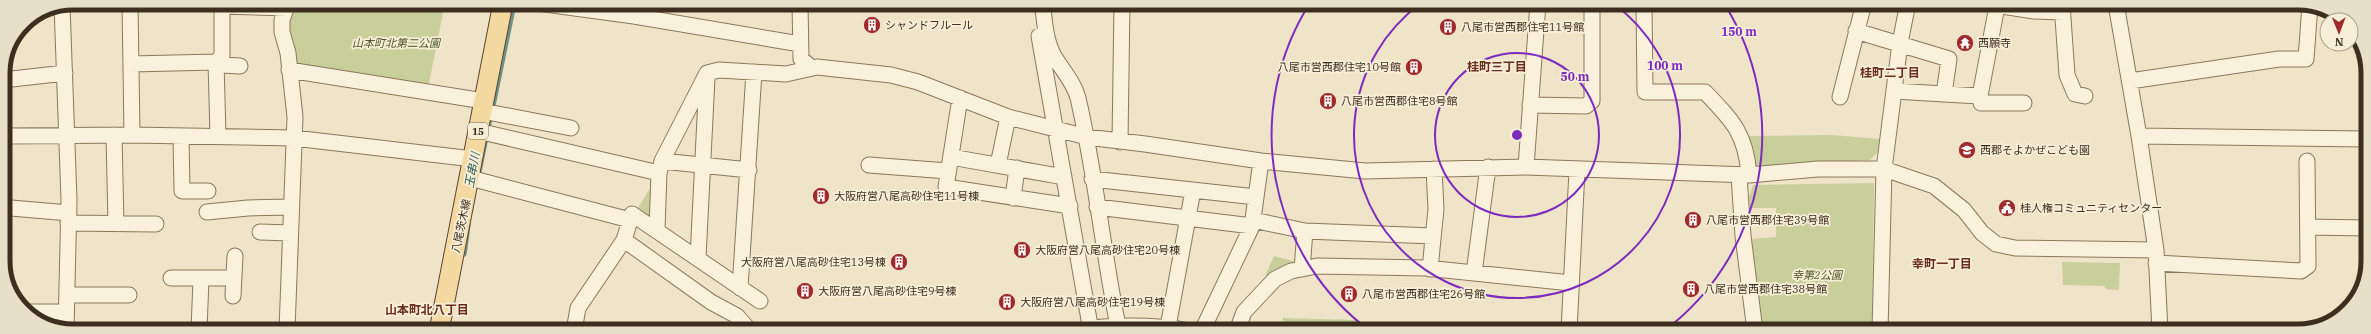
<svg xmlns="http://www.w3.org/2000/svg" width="2371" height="334" viewBox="0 0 2371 334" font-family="'IBM Plex Serif','Noto Sans JP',serif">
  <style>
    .green { fill: #c9cf9b }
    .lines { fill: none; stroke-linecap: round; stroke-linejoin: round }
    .stream { stroke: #6f938a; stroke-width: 3.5 }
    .minor-casing { stroke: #8d765c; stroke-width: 17 }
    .major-casing { stroke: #5b4430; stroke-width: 21 }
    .minor { stroke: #faf1dc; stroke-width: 15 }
    .major { stroke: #f3d9a0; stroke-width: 19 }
    .ring { fill: none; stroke: #7b2cbf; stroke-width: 2 }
    .labels { text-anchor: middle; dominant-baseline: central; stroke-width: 3.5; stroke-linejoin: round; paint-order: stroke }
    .shield { fill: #f7eed8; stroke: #756857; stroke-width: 1 }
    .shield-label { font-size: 10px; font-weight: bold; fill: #3d2e20 }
    .poi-label { font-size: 11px; fill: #3d2e20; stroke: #f7eed8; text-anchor: start }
    .park-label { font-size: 11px; font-style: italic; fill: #4d5a26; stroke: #f7eed8 }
    .street-label { font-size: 11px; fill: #3d2e20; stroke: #f7eed8 }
    .neighbourhood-label { font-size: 12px; font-weight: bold; fill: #6b2e1e; stroke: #f7eed8 }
    .water-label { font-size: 12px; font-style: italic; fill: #2f5d5a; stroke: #f7eed8 }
    .rim { fill: none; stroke: #3d2e20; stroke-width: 5 }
    .centre { fill: #7b2cbf; stroke: #f7eed8; stroke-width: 2 }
    .ring-label { font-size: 12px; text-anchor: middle; font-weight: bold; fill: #7b2cbf; stroke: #f7eed8; stroke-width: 3.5; stroke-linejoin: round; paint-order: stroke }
  </style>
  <rect width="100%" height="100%" fill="#f0e4c8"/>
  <path class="green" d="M293,3H445L428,88L296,65L286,33Z
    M1832,135L1880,139V150L1870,160L1752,166L1749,136Z
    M656,179V224L636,211Z
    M1874,183L1872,330L1763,331L1754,279L1751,239L1776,237V208H1750L1749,197L1753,185Z
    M1274,256L1297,262L1262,283Z
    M2062,262L2120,263L2119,290L2106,289L2104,286L2063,285Z
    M1282,318L1358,320L1359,331H1289Z"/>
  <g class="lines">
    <path class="stream" d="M493,110L515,3
      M489,129L491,116
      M479,176L487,137
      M461,257L465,254L469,224"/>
    <defs>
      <path id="minor" d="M130,3L132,135
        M538,3L634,16L800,44
        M800,3L801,59L811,67
        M1042,3C1045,21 1045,40 1054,56C1062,70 1074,82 1078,98C1096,175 1103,254 1119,331
        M1644,3L1645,92H1705C1733,121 1746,134 1749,175
        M1983,3L2034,11L2063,12
        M2062,4L2067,75L2075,94L2085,96
        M2116,4L2139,136L2156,250L2160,331
        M62,5L69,200L66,330
        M222,6L287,8
        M1856,31L1949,59L1944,94L1894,91
        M1039,36L1091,331
        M131,64L216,62L221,65L240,66
        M289,70L484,101
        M3,80L65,73
        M2130,81L2279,59H2306L2310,5
        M1944,94L1980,96L1981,103H2024
        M1980,96L1997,6
        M1840,97L1864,3
        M960,98L946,187L1070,206
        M1530,105L1586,106L1592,101V3
        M482,111L571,128
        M478,131L659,173
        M114,135L116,224
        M4,136L132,135L294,138L473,159
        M181,136L182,191H208
        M218,136L216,62L222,56V3
        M2139,136L2367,139
        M1120,142L1122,3
        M951,157L1064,177
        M662,161L749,170
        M869,165L948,171
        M998,165L1008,117
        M1526,167L1538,3
        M1739,175L1743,236L1755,331
        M470,178L630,220
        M1092,179L1256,197
        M1013,198L1017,168
        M1097,207L1252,226
        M11,208L69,213
        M207,212L248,208L291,207
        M1253,220L1305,231L1433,236
        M68,223L156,224
        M2308,227L2367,228
        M657,230L659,173L662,161L707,73L719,70L786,74L817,67L891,75L918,82L1008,117L1087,137L1145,144L1261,161L1365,171L1526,167L1749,175L1818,169H1884L1934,186L1964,210L1982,233L1996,244L2015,248L2156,250
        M260,232L290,233
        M624,240L711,302L737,316L750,331
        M698,258L707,78
        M2156,263L2301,271L2308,266L2307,161
        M1302,269L1305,231
        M1430,269L1436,209L1434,169
        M1474,273L1488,167
        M171,278H234
        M740,288L754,72
        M67,295H129
        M233,296L235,256
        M26,312H66
        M1168,327L1193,190
        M1090,328C1124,325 1157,325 1190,331
        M1569,329L1603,331
        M199,330L201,279
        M287,330L295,117L288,53L282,32V20L288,3
        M574,331L578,308L624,240L632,214L760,301
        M1202,331L1252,226L1261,161
        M1237,331L1244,312L1275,279L1291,271L1317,266L1426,268L1571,283
        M1569,331L1577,170
        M1880,331L1884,169L1900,43L1908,3"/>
      <path id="major" d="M439,331L503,3"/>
    </defs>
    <use href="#minor" class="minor-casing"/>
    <use href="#major" class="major-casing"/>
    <use href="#minor" class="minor"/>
    <use href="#major" class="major"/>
  </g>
  <g class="ring">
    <circle cx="1517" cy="135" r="82"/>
    <path d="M1614 4A163 163 0 1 1 1420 4"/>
    <path d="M1370 331A245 245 0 0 1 1310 3M1725 5A245 245 0 0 1 1664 331"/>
  </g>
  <defs>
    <symbol id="building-disc" viewBox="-11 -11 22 22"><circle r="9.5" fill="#9e2a2b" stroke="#f7eed8"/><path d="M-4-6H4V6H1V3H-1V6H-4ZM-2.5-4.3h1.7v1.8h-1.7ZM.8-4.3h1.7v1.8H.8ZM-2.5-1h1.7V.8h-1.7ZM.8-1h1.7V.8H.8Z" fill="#fff"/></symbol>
    <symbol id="temple-disc" viewBox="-11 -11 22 22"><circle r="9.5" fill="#9e2a2b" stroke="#f7eed8"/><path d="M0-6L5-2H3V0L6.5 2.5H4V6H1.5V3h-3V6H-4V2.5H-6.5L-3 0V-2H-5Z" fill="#fff"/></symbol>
    <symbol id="school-disc" viewBox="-11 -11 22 22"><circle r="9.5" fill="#9e2a2b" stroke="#f7eed8"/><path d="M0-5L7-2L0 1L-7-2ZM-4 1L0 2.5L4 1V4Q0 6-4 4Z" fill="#fff"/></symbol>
    <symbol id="civic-disc" viewBox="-11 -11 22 22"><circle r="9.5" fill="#9e2a2b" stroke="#f7eed8"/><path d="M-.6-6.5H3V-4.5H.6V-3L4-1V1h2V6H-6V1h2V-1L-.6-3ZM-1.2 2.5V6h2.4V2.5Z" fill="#fff"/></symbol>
  </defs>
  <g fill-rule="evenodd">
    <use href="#building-disc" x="862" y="15" width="20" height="20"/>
    <use href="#building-disc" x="1438" y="17" width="20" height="20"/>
    <use href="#temple-disc" x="1955" y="33" width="20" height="20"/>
    <use href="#building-disc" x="1404" y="57" width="20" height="20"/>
    <use href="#building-disc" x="1318" y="91" width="20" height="20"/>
    <use href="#school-disc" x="1957" y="140" width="20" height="20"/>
    <use href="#building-disc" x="811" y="186" width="20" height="20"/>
    <use href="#civic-disc" x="1997" y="198" width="20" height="20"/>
    <use href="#building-disc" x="1683" y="210" width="20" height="20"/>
    <use href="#building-disc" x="1012" y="240" width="20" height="20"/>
    <use href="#building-disc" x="889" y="252" width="20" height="20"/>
    <use href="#building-disc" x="1681" y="279" width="20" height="20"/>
    <use href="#building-disc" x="795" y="281" width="20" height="20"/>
    <use href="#building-disc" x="1339" y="284" width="20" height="20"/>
    <use href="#building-disc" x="997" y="292" width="20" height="20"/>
  </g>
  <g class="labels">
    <rect class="shield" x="468" y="123" width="20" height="16" rx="3"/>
    <g class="shield-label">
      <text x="478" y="131">15</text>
    </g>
    <g class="poi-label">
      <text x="885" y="25">シャンドフルール</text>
      <text x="1461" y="27">八尾市営西郡住宅11号館</text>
      <text x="1978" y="43">西願寺</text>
      <text x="1401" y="67" text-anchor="end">八尾市営西郡住宅10号館</text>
      <text x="1341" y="101">八尾市営西郡住宅8号館</text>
      <text x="1980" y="150">西郡そよかぜこども園</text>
      <text x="834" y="196">大阪府営八尾高砂住宅11号棟</text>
      <text x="2020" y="208">桂人権コミュニティセンター</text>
      <text x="1706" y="220">八尾市営西郡住宅39号館</text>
      <text x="1035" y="250">大阪府営八尾高砂住宅20号棟</text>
      <text x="886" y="262" text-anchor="end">大阪府営八尾高砂住宅13号棟</text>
      <text x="1704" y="289">八尾市営西郡住宅38号館</text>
      <text x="818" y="291">大阪府営八尾高砂住宅9号棟</text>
      <text x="1362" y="294">八尾市営西郡住宅26号館</text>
      <text x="1020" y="302">大阪府営八尾高砂住宅19号棟</text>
    </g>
    <g class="park-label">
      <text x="396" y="43">山本町北第二公園</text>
      <text x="1817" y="275">幸第2公園</text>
    </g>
    <g class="street-label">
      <text transform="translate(461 226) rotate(-78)">八尾茨木線</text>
    </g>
    <g class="neighbourhood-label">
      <text x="1497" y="66">桂町三丁目</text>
      <text x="1890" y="72">桂町二丁目</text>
      <text x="1942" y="263">幸町一丁目</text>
      <text x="427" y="309">山本町北八丁目</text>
    </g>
    <g class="water-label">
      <text transform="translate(472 170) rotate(-79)">玉串川</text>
    </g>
  </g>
  <path d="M0 0H2371V334H0ZM73 10H2298A63 63 0 0 1 2361 73V261A63 63 0 0 1 2298 324H73A63 63 0 0 1 10 261V73A63 63 0 0 1 73 10Z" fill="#e8dfc9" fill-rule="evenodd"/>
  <path class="rim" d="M73 10H2298A63 63 0 0 1 2361 73V261A63 63 0 0 1 2298 324H73A63 63 0 0 1 10 261V73A63 63 0 0 1 73 10Z"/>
  <circle cx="1517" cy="135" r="6" class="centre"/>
  <g class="ring-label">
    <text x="1739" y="36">150 m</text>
    <text x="1665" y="70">100 m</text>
    <text x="1575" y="81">50 m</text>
  </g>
  <g transform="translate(2339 32) rotate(179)"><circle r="19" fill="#f7eed8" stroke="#ada18e"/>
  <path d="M0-3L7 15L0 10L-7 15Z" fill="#9e2a2b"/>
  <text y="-6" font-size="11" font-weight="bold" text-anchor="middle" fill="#3d2e20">N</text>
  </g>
</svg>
